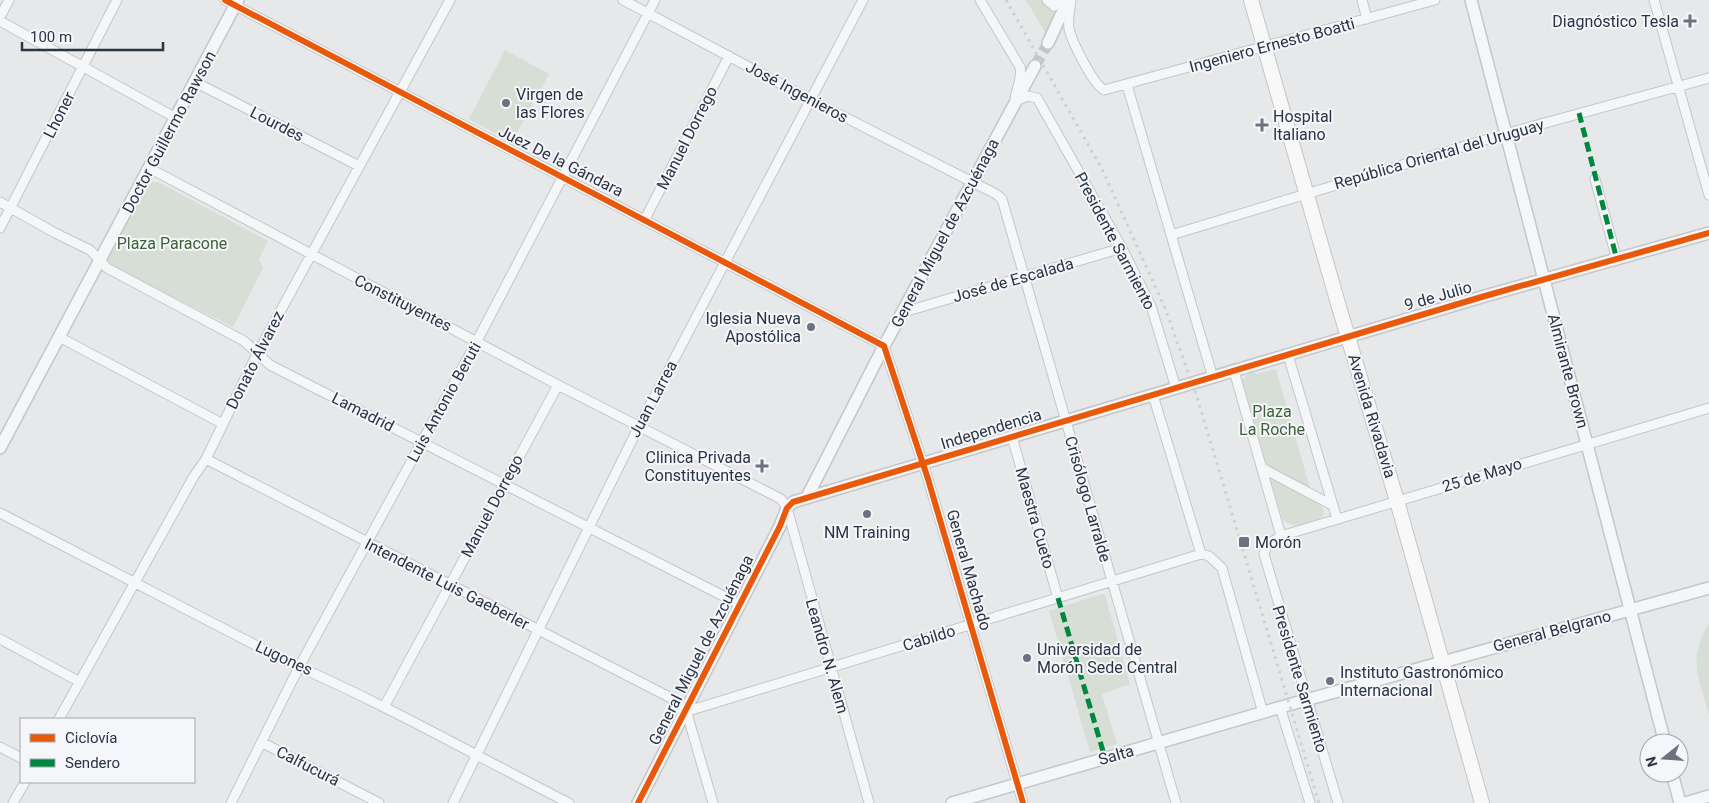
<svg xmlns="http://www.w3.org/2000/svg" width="1709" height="803" viewBox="0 0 1709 803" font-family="Roboto,sans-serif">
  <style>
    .green { fill: #d6ded6 }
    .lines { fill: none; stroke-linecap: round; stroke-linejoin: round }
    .tertiary-tunnel { stroke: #c1c4c9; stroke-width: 11; stroke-dasharray: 11 5.5; stroke-linecap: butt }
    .minor-casing { stroke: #c4c6c8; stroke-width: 11 }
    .tertiary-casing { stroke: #c4c6c8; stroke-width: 14 }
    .primary-casing { stroke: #c2c5c8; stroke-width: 16 }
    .minor { stroke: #f5f6f7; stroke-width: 9 }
    .tertiary { stroke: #f5f6f7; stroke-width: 11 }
    .primary { stroke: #f8f8f8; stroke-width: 14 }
    .rail { stroke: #cecfd2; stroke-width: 3; stroke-dasharray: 2.5 5; stroke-linecap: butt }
    .quiet { stroke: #00873e; stroke-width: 5; stroke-dasharray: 10 5; stroke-linecap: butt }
    .cycleway-casing { stroke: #f4f6f9; stroke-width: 9 }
    .cycleway { stroke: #e8590c; stroke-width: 6 }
    .poi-dot { fill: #6c737f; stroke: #f4f6f9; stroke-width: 2 }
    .labels { text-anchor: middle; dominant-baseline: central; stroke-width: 4; stroke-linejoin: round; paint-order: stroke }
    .poi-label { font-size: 16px; fill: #2b3445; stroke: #f4f6f9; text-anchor: start }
    .street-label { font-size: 16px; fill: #2b3445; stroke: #f4f6f9 }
    .park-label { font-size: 16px; fill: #3f6138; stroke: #f4f6f9 }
  </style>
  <rect width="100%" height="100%" fill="#e6e8ea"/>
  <path class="green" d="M1026,0H1043L1056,15L1047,36Z
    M505,50L549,74L512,142L469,119Z
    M153,182H158L268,241L259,259L263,268L233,327L111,266L108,260L110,256L148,184Z
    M1276,369L1313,499C1320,504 1325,507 1323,517C1310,521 1292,532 1282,518L1242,380L1250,372L1257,374Z
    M1102,594L1105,595L1130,684L1102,694L1117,744L1090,752L1049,611Z
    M1709,623V715C1699,676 1687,661 1709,623Z"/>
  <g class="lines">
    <path class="tertiary-tunnel" d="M1035,66L1048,43"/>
    <defs>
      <path id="minor" d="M225,0L884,346L928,479L1023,803
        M623,0L811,100L996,194L1002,199L1176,803
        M980,0L1020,67C1023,80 1015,89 1015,101L1028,96L1037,98L1122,248L1151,306L1176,388
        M1047,0L1054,6L1061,0
        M1362,0L1367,19
        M1654,0L1709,195
        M1071,2C1069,11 1068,20 1069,29C1072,42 1093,84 1104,90L1435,0
        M0,17L9,0
        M0,21L176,118
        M195,82L359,166
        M1127,85L1213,378
        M149,168L558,385L781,499L787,508L869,803
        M1595,179L1617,260
        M0,202L55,233L90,250L107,268L244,341L270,365L739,604
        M645,219L729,56
        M0,228L117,0
        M1171,235L1505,134L1709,78
        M904,312L1122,248
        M61,338L223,424
        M1288,355L1337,519
        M1234,371L1281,536
        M1153,395L1201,554
        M1012,437L1058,598
        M206,459L673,699L688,717L713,803
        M1262,468L1332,505
        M0,513L290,663C385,704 476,756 569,803
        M1201,554L1209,556L1222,568L1263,713
        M0,639L80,682
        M384,707L558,385
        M1280,707L1310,803
        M685,712L1201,554
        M59,719L194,476L206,459L257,354L450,0
        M263,743L379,803
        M0,747L21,758
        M13,803L25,782
        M231,803L299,667L477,341L655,0
        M453,803L639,426L863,0
        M1338,803L1264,554L1267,545L1281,536L1709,408"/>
      <path id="tertiary" d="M1471,0L1665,743
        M1048,43L1068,0
        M0,448L238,0
        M807,497L884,346L1035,66
        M1672,773L1680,803
        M638,803L780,526L787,508L793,502L1485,296L1709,233
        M952,803L1288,705L1709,588
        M1685,803L1709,796"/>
      <path id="primary" d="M1251,0L1339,307L1397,501L1482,803"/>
    </defs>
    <use href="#minor" class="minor-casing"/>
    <use href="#tertiary" class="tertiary-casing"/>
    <use href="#primary" class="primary-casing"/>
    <use href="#minor" class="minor"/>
    <use href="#tertiary" class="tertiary"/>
    <use href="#primary" class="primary"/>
    <path class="rail" d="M1006,0L1102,169L1165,308L1197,397L1319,803"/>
    <path class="quiet" d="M1579,113L1617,260
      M1058,598L1105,758"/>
    <defs>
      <path id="cycleway" d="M225,0L884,346L928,479L1023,803
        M638,803L780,526L787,508L793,502L1485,296L1709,233"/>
    </defs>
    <use href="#cycleway" class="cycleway-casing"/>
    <use href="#cycleway" class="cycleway"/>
  </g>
  <g class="poi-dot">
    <path d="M1687.5 13.5h5v5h5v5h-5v5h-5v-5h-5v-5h5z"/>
    <circle cx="506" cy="103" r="5"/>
    <path d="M1259.5 117.5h5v5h5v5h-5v5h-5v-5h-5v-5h5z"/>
    <circle cx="811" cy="327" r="5"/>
    <path d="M759.5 458.5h5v5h5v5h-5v5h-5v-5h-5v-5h5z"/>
    <circle cx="867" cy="514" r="5"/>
    <rect x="1238" y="536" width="12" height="12" rx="2.5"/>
    <circle cx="1027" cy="658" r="5"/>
    <circle cx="1330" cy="681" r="5"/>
  </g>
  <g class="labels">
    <g class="poi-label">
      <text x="1679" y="21" text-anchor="end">Diagnóstico Tesla</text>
      <text x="516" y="94">Virgen de<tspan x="516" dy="18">las Flores</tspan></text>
      <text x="1273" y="116">Hospital<tspan x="1273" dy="18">Italiano</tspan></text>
      <text x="801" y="318" text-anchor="end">Iglesia Nueva<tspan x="801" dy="18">Apostólica</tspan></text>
      <text x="751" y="457" text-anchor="end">Clinica Privada<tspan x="751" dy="18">Constituyentes</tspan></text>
      <text x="867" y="532" text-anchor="middle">NM Training</text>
      <text x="1255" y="542">Morón</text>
      <text x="1037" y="649">Universidad de<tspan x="1037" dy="18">Morón Sede Central</tspan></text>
      <text x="1340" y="672">Instituto Gastronómico<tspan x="1340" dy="18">Internacional</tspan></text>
    </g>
    <g class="street-label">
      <text transform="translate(1272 45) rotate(-15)">Ingeniero Ernesto Boatti</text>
      <text transform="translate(797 92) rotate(28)">José Ingenieros</text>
      <text transform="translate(59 115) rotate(-63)">Lhoner</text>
      <text transform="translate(277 124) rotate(27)">Lourdes</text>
      <text transform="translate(169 132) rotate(-62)">Doctor Guillermo Rawson</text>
      <text transform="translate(687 138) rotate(-63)">Manuel Dorrego</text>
      <text transform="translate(1439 154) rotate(-16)">República Oriental del Uruguay</text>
      <text transform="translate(561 161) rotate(27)">Juez De la Gándara</text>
      <text transform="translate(945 233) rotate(-62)">General Miguel de Azcuénaga</text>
      <text transform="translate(1115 241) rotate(62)">Presidente Sarmiento</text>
      <text transform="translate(1013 280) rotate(-16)">José de Escalada</text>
      <text transform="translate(1438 296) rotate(-16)">9 de Julio</text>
      <text transform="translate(403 303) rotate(27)">Constituyentes</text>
      <text transform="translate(255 360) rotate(-63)">Donato Álvarez</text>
      <text transform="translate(1568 371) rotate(75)">Almirante Brown</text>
      <text transform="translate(653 399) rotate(-62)">Juan Larrea</text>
      <text transform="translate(444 402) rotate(-61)">Luis Antonio Beruti</text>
      <text transform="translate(363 412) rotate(27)">Lamadrid</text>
      <text transform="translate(1372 416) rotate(73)">Avenida Rivadavia</text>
      <text transform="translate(991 429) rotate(-17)">Independencia</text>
      <text transform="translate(1482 475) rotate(-17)">25 de Mayo</text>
      <text transform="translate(1088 499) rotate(74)">Crisólogo Larralde</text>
      <text transform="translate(492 506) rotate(-62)">Manuel Dorrego</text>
      <text transform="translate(1035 518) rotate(74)">Maestra Cueto</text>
      <text transform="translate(969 570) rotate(74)">General Machado</text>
      <text transform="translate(447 584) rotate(27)">Intendente Luis Gaeberler</text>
      <text transform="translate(1552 631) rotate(-15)">General Belgrano</text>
      <text transform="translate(929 638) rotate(-17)">Cabildo</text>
      <text transform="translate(701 650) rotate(-63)">General Miguel de Azcuénaga</text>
      <text transform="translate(827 656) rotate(74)">Leandro N. Alem</text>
      <text transform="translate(284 658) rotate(25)">Lugones</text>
      <text transform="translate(1300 679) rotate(73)">Presidente Sarmiento</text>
      <text transform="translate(1116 755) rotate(-16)">Salta</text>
      <text transform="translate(308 766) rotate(27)">Calfucurá</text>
    </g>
    <g class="park-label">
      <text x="172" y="243">Plaza Paracone</text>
      <text x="1272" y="411">Plaza<tspan x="1272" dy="18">La Roche</tspan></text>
    </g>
  </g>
  <rect x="20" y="718" width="175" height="65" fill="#f4f6f9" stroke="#a4a8b1"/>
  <rect x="30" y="734" width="25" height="8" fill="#e8590c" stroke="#a4a8b1"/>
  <text x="65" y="743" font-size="15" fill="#2b3445">Ciclovía</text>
  <rect x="30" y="759" width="25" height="8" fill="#00873e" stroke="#a4a8b1"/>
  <text x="65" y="768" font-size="15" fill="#2b3445">Sendero</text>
  <g transform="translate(1664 758) rotate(253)"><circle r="24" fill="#f4f6f9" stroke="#a4a8b1"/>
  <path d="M0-4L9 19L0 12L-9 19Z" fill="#6c737f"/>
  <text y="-8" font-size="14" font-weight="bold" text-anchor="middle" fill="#2b3445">N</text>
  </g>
  <path d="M22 42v8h141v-8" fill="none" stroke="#2b3445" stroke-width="2.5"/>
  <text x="30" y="42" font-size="15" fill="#2b3445" stroke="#f4f6f9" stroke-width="4" paint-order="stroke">100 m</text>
</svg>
